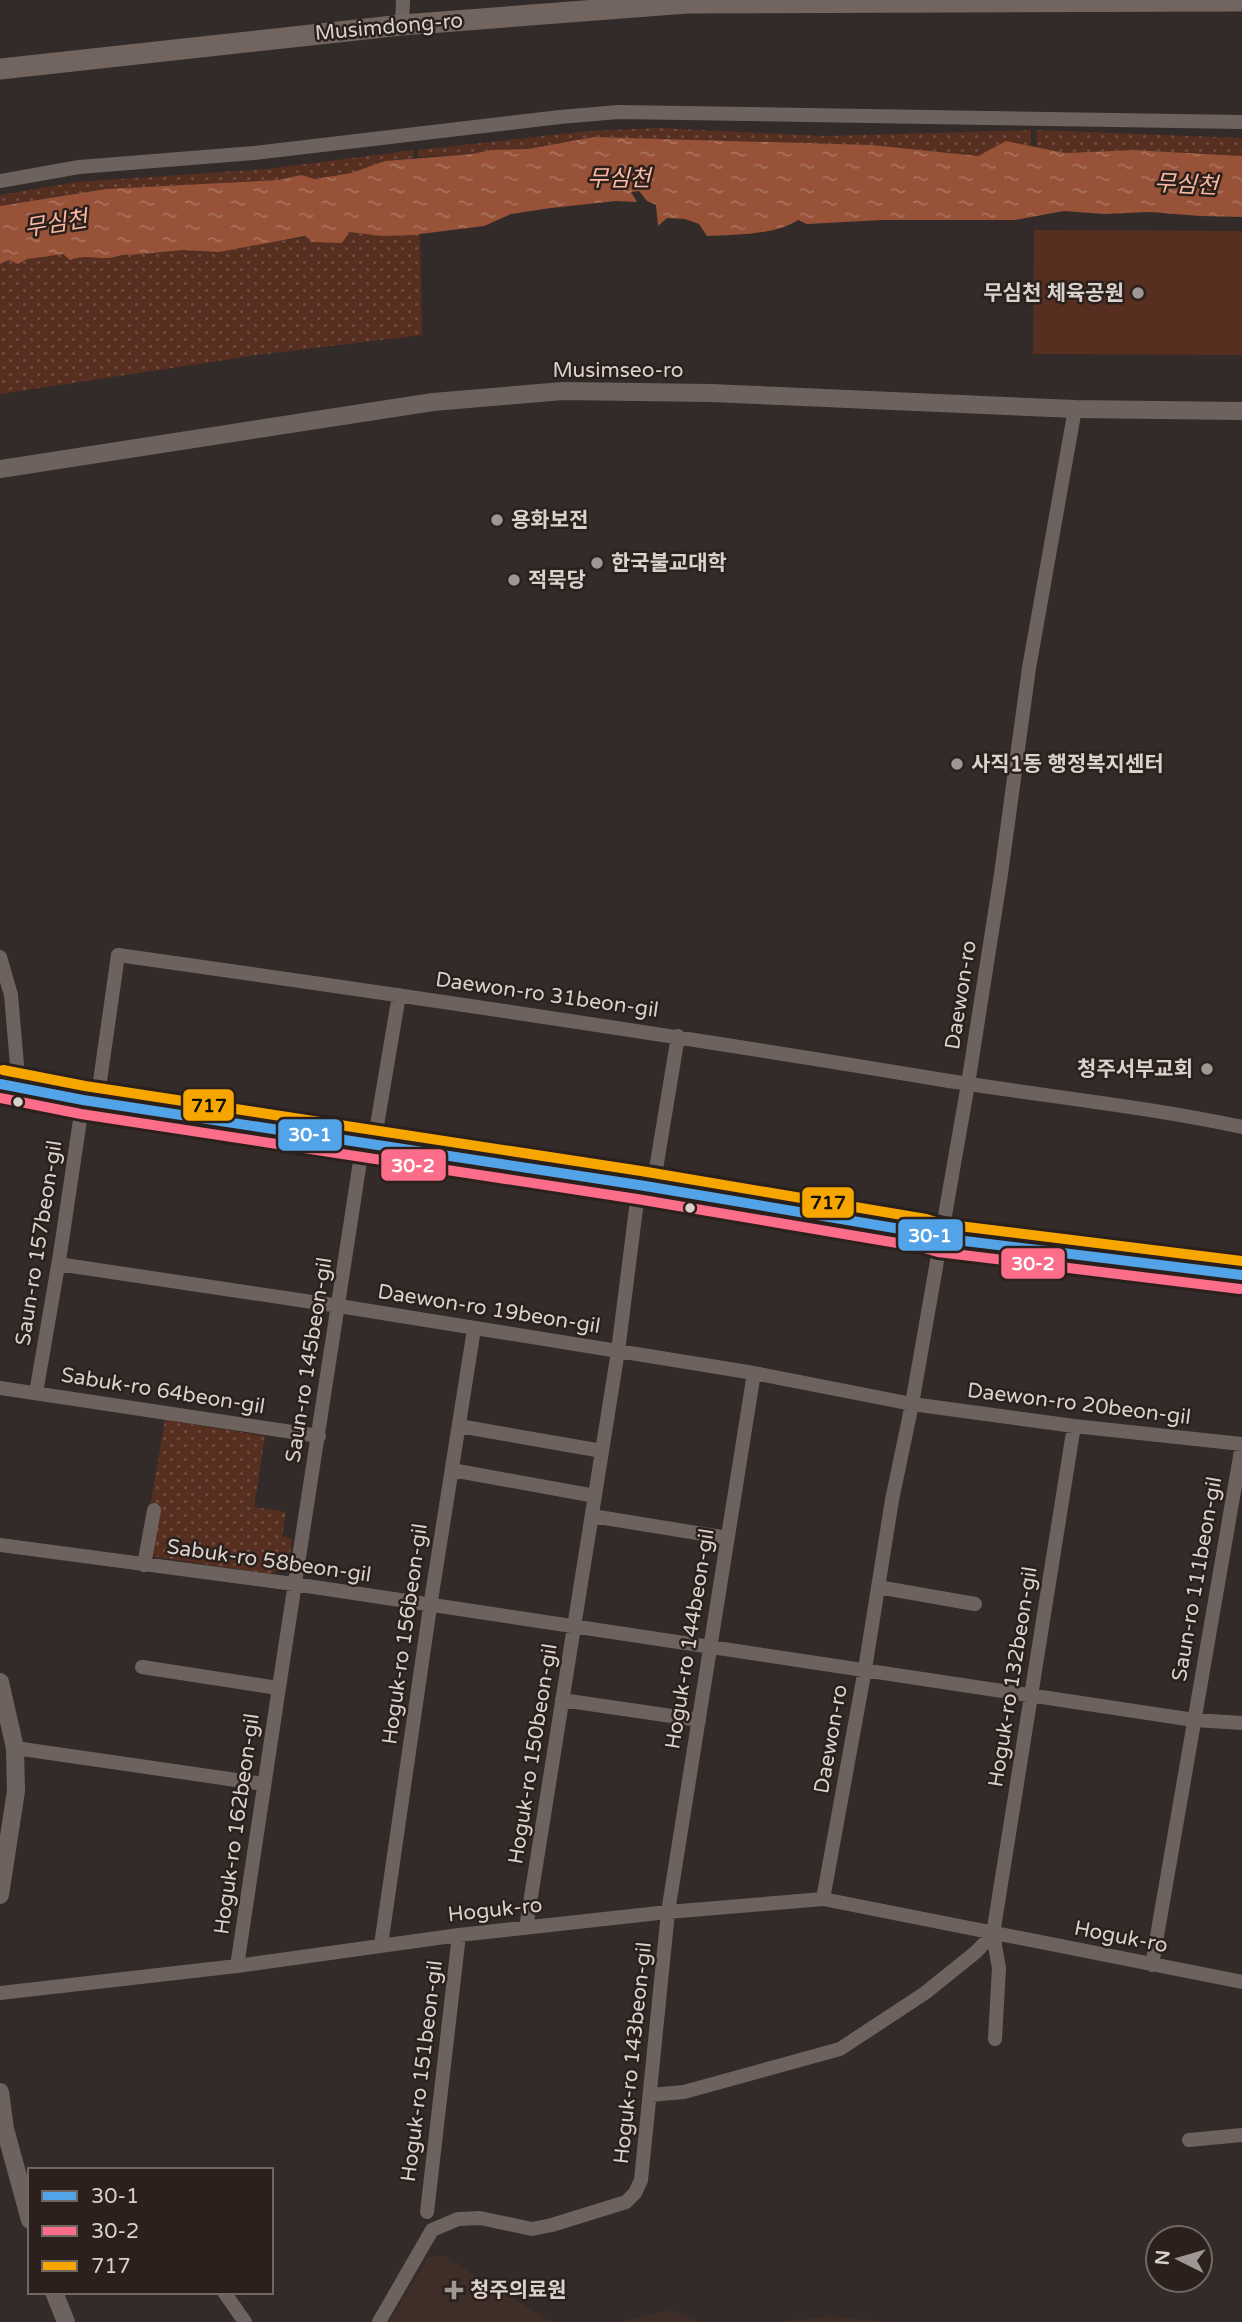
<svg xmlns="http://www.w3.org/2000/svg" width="1242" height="2322" viewBox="0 0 1242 2322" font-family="'Varela Round','Noto Sans KR',sans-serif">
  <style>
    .built { fill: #3e2e27 }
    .grass { fill: url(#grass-dots) }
    .pitch { fill: #572f20 }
    .water { fill: url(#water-ripples) }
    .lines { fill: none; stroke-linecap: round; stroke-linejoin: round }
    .minor { stroke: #6e625f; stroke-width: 14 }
    .tertiary { stroke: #6e625f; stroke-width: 18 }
    .secondary { stroke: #726560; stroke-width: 21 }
    .bus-1-casing { stroke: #2b201c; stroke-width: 16 }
    .bus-2-casing { stroke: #2b201c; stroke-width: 16 }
    .bus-3-casing { stroke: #2b201c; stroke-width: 16 }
    .bus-1 { stroke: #53a3e8; stroke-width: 10 }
    .bus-2 { stroke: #fb6d88; stroke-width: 10 }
    .bus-3 { stroke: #f7a600; stroke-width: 10 }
    .poi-dot { fill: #9f9794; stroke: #2b201c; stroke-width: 2.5 }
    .bus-dot { fill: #d9d1ce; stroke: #2b201c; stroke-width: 2.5 }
    .labels { text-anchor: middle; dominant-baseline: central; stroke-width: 5; stroke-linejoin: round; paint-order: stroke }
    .street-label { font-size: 21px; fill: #d9d1ce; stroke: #2b201c }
    .poi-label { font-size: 21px; font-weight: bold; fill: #d9d1ce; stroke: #2b201c; text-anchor: start }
    .water-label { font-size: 23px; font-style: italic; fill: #fab9a0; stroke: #2b201c }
    .line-badge { stroke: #2b201c; stroke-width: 2.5 }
    .badge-label { font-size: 19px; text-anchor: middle; font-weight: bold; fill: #fff }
    .pale-badge-label { font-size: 19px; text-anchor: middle; font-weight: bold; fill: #111 }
  </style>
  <defs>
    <pattern id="grass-dots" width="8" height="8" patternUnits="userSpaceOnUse" patternTransform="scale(1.75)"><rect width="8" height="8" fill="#572f20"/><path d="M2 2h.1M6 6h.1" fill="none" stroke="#6f4c3f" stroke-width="1.8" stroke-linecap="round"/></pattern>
    <pattern id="water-ripples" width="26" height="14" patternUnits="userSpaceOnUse" patternTransform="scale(1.75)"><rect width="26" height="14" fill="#985238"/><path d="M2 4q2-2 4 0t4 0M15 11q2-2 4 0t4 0" fill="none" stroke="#aa725d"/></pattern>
  </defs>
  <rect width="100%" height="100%" fill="#322b29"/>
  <path class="built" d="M444,2256L552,2322H389L428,2257Z
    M671,2310L701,2322H620Z
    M830,2316L888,2322H779Z"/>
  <path class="grass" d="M658,128L826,136L1031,130V146L1006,141L978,156L872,145L594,137L528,149L491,150L472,154L418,157V150L588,131Z
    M1037,130L1242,138V156L1133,150L1065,153L1036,147Z
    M414,150V158L385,161L351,173L315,179L301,175L278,180L106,189L0,206V195L76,182L267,169Z
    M349,232L382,236L420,232L422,335L257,355L0,394V264L10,260L63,254L70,259C84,254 96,259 110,258C119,256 122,253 131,255L183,250L219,252L247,245Z
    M165,1420L265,1436L254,1507L286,1512L282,1536L292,1539L289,1564L270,1574L151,1556L160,1504L151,1502Z"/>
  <path class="pitch" d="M1034,230L1242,231V355L1033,354Z"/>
  <path class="water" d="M594,137L872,145L978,156L1006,141L1065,153L1133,150L1242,156V217L1200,216L1150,212L1104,214L1064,211L1015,220H882L807,224L798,220C776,235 734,235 707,236L699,224L685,219L667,218L658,226L656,205L647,201L639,191L631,192L637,202L616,201L551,208L511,214L484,226L412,235L382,236L349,232L342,243L313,242L305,236L219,252L183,250L131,255C122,253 118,257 109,258C95,259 84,254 70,260L63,254L27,259L18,264L9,260L0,264V206L106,189L278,180L301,175L315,179L351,173L385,161L472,154L491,150L528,149Z"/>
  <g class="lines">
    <path class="minor" d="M402,25L403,0
      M0,181L79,167L254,153L560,117L618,112L1242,122
      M0,957L11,995L19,1088
      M97,1102L118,955C394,994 669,1034 943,1080C1043,1096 1143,1106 1242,1127
      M374,1143L399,995
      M653,1187L678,1036
      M58,1264L339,1306L754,1373L912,1404L1074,1426L1242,1444
      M0,1388L319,1436
      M36,1393L60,1254L83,1100
      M459,1426L602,1451
      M452,1470L595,1496
      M592,1516L728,1538
      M0,1545L294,1584L1194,1720L1242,1723
      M144,1565L154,1510
      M878,1587L975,1604
      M142,1667L278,1688
      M562,1700L699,1720
      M15,1748L264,1784
      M823,1899L865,1669L892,1500L912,1404L968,1084L1001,874L1029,668L1075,409
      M526,1928L618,1351L639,1185
      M381,1945L430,1607L474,1329
      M1152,1965L1242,1445
      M237,1966C277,1691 322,1417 363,1142
      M0,1993L237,1966L459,1935L668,1912L823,1899L1242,1982
      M995,2039L999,1968L993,1934L1074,1426
      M650,2095L684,2092L840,2049L925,1993L976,1952L993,1934
      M1189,2140L1242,2135
      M427,2212L459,1935
      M224,2292L245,2322
      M379,2322L432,2230L458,2219L480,2218L532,2229L552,2225L626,2202L635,2193L641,2180L668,1912L754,1373"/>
    <path class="tertiary" d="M0,469L433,402L563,391L711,393L1075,409L1242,411
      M0,1084L83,1100L639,1185L924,1233L940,1238L1242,1275
      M0,1682L15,1748L16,1791L0,1895
      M0,2092L5,2129L30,2220
      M54,2292L66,2322"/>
    <path class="secondary" d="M0,69L402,25L687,3L1242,1"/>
    <defs>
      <path id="bus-1" d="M0,1084L83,1100L639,1185L924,1233L940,1238L1242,1275"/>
      <path id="bus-2" d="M0,1098L81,1114L637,1199L921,1247L938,1252L1240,1289"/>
      <path id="bus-3" d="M3,1070L85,1086L641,1171L926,1219L943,1224L1242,1261"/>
    </defs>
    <use href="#bus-1" class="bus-1-casing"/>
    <use href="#bus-2" class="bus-2-casing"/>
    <use href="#bus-3" class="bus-3-casing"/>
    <use href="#bus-1" class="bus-1"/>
    <use href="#bus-2" class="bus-2"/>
    <use href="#bus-3" class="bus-3"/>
  </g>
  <g class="poi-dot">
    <circle cx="1138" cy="293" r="7"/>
    <circle cx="497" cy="520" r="7"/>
    <circle cx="597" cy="563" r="7"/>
    <circle cx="514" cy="580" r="7"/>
    <circle cx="957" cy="764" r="7"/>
    <circle cx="1207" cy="1069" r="7"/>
    <path d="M450.5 2279.5h7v7h7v7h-7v7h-7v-7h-7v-7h7z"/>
  </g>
  <g class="bus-dot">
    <circle cx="18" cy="1102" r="6"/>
    <circle cx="690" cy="1208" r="6"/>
  </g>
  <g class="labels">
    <g class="street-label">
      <text transform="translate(389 27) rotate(-5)">Musimdong-ro</text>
      <text x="618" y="370">Musimseo-ro</text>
      <text transform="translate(547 995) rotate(8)">Daewon-ro 31beon-gil</text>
      <text transform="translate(961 995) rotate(-81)">Daewon-ro</text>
      <text transform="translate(39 1243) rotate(-81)">Saun-ro 157beon-gil</text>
      <text transform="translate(489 1309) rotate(9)">Daewon-ro 19beon-gil</text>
      <text transform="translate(309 1360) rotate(-81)">Saun-ro 145beon-gil</text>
      <text transform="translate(163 1391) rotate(9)">Sabuk-ro 64beon-gil</text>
      <text transform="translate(1079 1404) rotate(7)">Daewon-ro 20beon-gil</text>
      <text transform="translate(269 1561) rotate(8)">Sabuk-ro 58beon-gil</text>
      <text transform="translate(1197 1579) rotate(-80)">Saun-ro 111beon-gil</text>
      <text transform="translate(405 1634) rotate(-82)">Hoguk-ro 156beon-gil</text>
      <text transform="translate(690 1639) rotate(-81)">Hoguk-ro 144beon-gil</text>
      <text transform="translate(1013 1677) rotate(-81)">Hoguk-ro 132beon-gil</text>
      <text transform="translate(831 1739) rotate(-80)">Daewon-ro</text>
      <text transform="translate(533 1754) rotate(-81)">Hoguk-ro 150beon-gil</text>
      <text transform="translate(237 1824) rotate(-82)">Hoguk-ro 162beon-gil</text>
      <text transform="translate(495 1910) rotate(-6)">Hoguk-ro</text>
      <text transform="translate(1121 1937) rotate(11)">Hoguk-ro</text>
      <text transform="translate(633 2053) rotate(-84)">Hoguk-ro 143beon-gil</text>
      <text transform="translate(422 2071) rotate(-83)">Hoguk-ro 151beon-gil</text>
    </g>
    <g class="poi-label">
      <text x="1124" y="293" text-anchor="end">무심천 체육공원</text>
      <text x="511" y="520">용화보전</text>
      <text x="611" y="563">한국불교대학</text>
      <text x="528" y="580">적묵당</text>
      <text x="971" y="764">사직1동 행정복지센터</text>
      <text x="1193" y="1069" text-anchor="end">청주서부교회</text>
      <text x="470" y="2290">청주의료원</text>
    </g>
    <g class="water-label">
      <text x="619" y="179">무심천</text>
      <text transform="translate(1186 185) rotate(3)">무심천</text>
      <text transform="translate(56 224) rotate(-9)">무심천</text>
    </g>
  </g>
  <g class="line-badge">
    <rect x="182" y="1088" width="53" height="34" rx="7" fill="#f7a600"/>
    <rect x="277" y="1118" width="66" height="34" rx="7" fill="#53a3e8"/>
    <rect x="380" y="1148" width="67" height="34" rx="7" fill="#fb6d88"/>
    <rect x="801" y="1186" width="54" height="33" rx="7" fill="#f7a600"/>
    <rect x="897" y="1218" width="67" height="34" rx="7" fill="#53a3e8"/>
    <rect x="1000" y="1247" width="66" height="33" rx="7" fill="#fb6d88"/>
  </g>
  <g class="badge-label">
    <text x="310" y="1141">30-1</text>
    <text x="413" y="1172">30-2</text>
    <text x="930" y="1242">30-1</text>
    <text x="1033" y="1270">30-2</text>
  </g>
  <g class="pale-badge-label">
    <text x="209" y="1112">717</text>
    <text x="828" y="1209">717</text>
  </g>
  <rect x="28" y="2168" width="245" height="126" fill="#2b201c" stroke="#716763" stroke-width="2"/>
  <rect x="42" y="2191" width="35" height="10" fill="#53a3e8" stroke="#716763" stroke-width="2"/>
  <text x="91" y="2203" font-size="21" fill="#d9d1ce">30-1</text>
  <rect x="42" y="2226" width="35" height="10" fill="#fb6d88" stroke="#716763" stroke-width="2"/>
  <text x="91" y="2238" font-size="21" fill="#d9d1ce">30-2</text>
  <rect x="42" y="2261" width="35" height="10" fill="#f7a600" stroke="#716763" stroke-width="2"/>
  <text x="91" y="2273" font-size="21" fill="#d9d1ce">717</text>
  <g transform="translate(1179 2259) rotate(275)"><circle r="33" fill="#2b201c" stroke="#716763" stroke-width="2"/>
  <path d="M0-5L12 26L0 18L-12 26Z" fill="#9f9794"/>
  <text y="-10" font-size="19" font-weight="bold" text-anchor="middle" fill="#d9d1ce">N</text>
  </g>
</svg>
